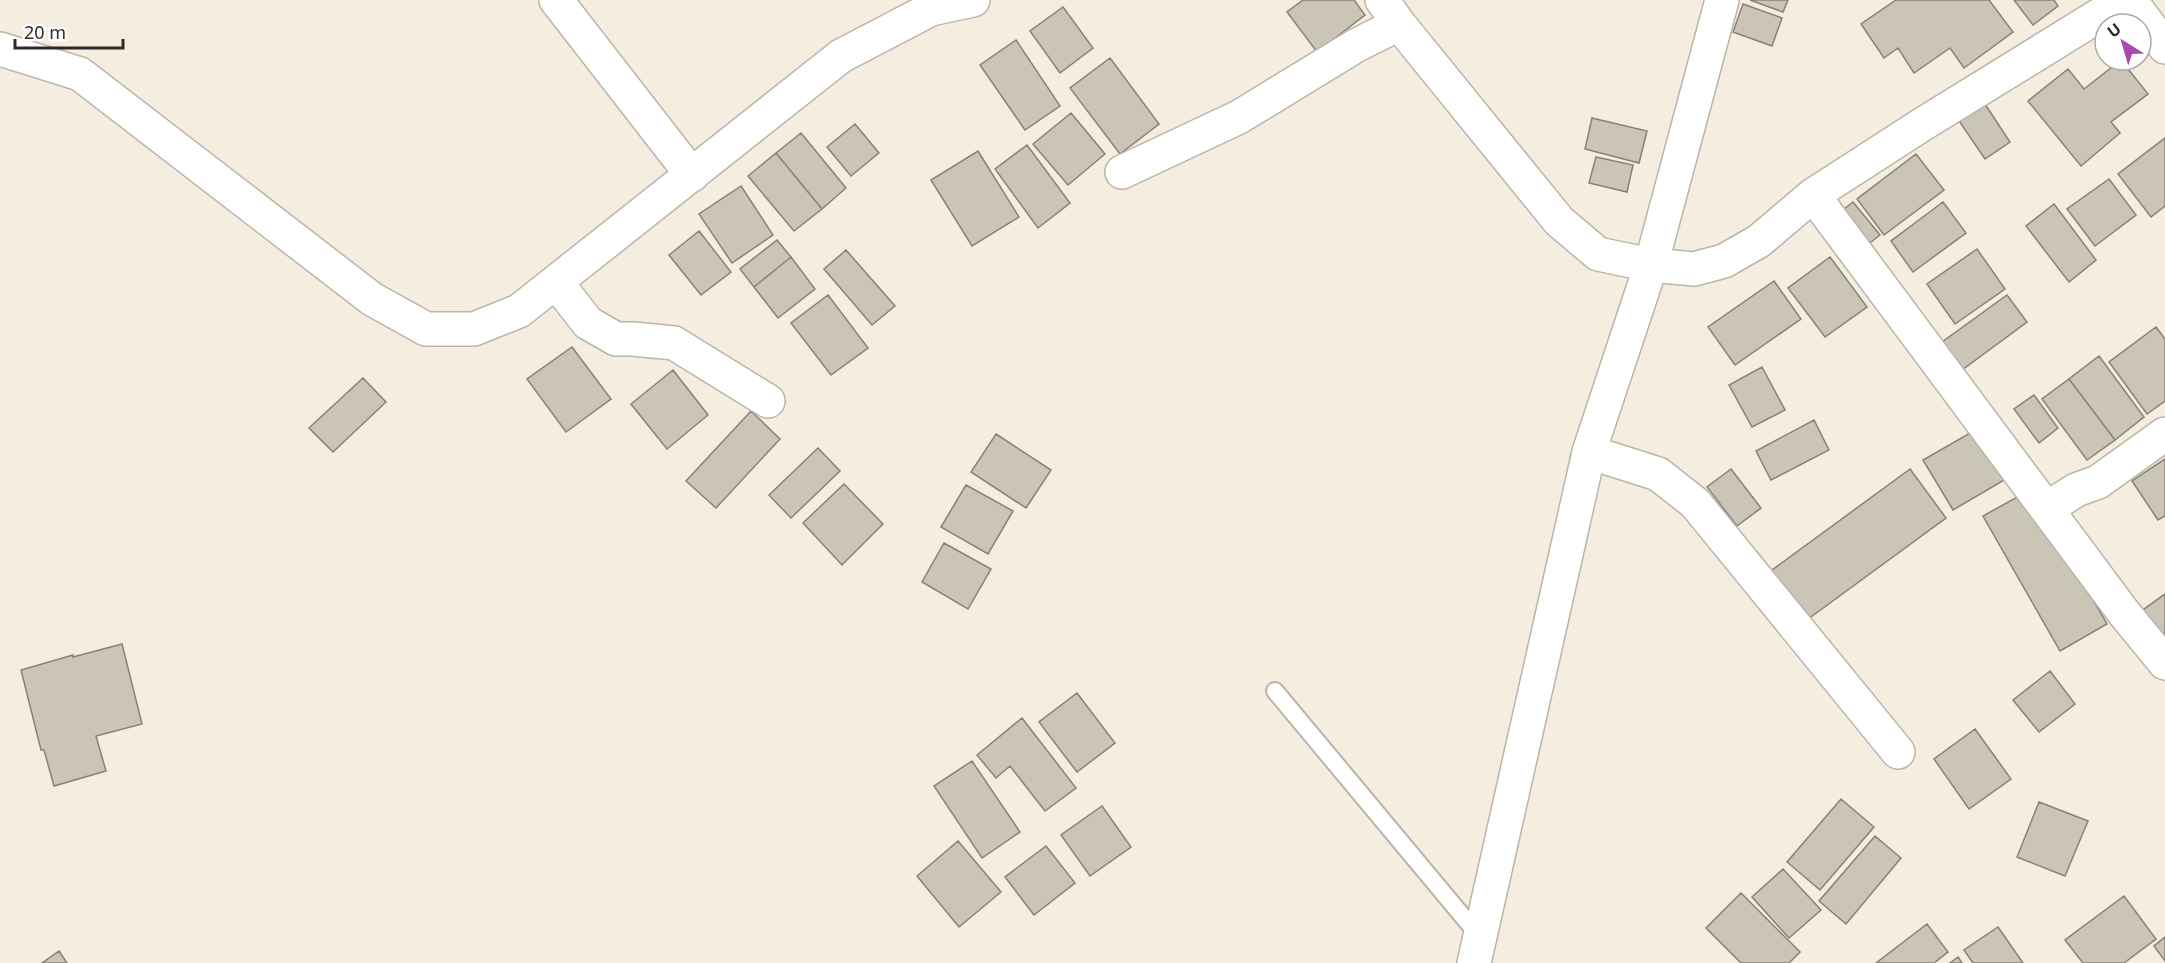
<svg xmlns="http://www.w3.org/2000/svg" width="2165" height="963" viewBox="0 0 2165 963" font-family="'Noto Sans',sans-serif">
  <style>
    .building { fill: #cbc5b8; stroke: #888276; stroke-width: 1.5 }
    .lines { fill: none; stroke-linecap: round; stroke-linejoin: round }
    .lane-casing { stroke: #bbb5a8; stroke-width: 20 }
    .street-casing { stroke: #bbb5a8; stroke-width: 36 }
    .secondary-casing { stroke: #bbb5a8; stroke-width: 36 }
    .lane { stroke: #fff; stroke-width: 16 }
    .street { stroke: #fff; stroke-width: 33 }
    .secondary { stroke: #fff; stroke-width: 33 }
  </style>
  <rect width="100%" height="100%" fill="#f4ede0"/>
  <path class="building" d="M1303,0H1354L1365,15L1317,52L1287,12Z
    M1750,0H1788L1783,12Z
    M1896,0H1989L2013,32L1964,68L1950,48L1914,73L1898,48L1884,58L1861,24Z
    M2014,0H2054L2058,6L2033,25Z
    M1743,4L1782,18L1772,46L1733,32Z
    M1063,7L1093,48L1060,73L1030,31Z
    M1016,40L1060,106L1025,130L980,65Z
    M1110,58L1159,124L1120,154L1070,88Z
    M2121,60L2148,94L2111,122L2120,133L2081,166L2028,101L2068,69L2084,89Z
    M1981,98L2010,142L1985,159L1955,115Z
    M1071,113L1105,154L1068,185L1033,144Z
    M1592,118L1647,131L1639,163L1585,149Z
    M855,124L879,153L851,176L827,147Z
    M801,133L846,188L822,209L776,153Z
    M2165,138V206L2151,217L2118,174Z
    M1027,145L1070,203L1038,228L995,169Z
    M978,151L1019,217L972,246L931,180Z
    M776,153L822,209L794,231L748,176Z
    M1916,154L1944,190L1884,235L1857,199Z
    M1596,157L1633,165L1627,192L1589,183Z
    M2109,179L2136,215L2095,246L2067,209Z
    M741,186L773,235L732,263L699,214Z
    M1853,202L1880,235L1861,250L1835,216Z
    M1943,202L1966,233L1913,272L1891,241Z
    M2054,204L2096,260L2069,282L2026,226Z
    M699,231L731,272L701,295L669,255Z
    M777,240L791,257L754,287L740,269Z
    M1977,249L2005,289L1955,324L1927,284Z
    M846,250L895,306L872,325L824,269Z
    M791,257L815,289L778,318L754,287Z
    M1830,257L1867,307L1825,337L1788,288Z
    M1774,281L1801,319L1735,365L1708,327Z
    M828,295L868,348L831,375L791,323Z
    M2007,295L2027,322L1958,373L1938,345Z
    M2156,327L2165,339V401L2147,414L2109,362Z
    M572,347L611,399L566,432L527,379Z
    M2099,356L2144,417L2115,440L2069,379Z
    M1762,367L1785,410L1752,427L1729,385Z
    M673,370L708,415L667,449L631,404Z
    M363,378L386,402L333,452L309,428Z
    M2069,379L2115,440L2087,460L2042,399Z
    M2034,395L2058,428L2039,443L2014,409Z
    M751,411L780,439L716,508L686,481Z
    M1814,420L1829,450L1771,480L1756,451Z
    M1977,429L2006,479L1953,510L1923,460Z
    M996,434L1051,470L1026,508L971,472Z
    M818,448L840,471L791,518L769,495Z
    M2165,459V516L2158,520L2132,481Z
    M1731,469L1761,508L1737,526L1707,487Z
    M1910,469L1946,518L1804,622L1768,573Z
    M844,484L883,524L842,565L803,523Z
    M966,485L1013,511L988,554L941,527Z
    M2030,490L2107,624L2060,651L1983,516Z
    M944,543L991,569L968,609L922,582Z
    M2165,594V646L2140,612Z
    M122,644L142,724L96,736L106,771L54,786L44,750H41L21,670L73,655V657Z
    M2050,671L2075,704L2039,732L2013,700Z
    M1077,693L1115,743L1077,772L1039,722Z
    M1022,718L1076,788L1045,811L1010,766L996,778L977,755Z
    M1975,729L2011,779L1969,809L1934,759Z
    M972,761L1020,832L982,858L934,786Z
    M1841,799L1874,827L1820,890L1787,862Z
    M2039,802L2088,821L2065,876L2017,857Z
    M1102,806L1131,847L1090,876L1061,835Z
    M1875,836L1901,858L1846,924L1819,901Z
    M958,841L1001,892L959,927L917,876Z
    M1046,846L1075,883L1034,915L1005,877Z
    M1783,869L1821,910L1789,938L1752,897Z
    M1741,893L1800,952L1789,963H1741L1706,928Z
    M2124,896L2156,939L2124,963H2083L2065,940Z
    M1927,924L1948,952L1934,963H1876Z
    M1998,927L2023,963H1973L1964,950Z
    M2165,937V961L2154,946Z
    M59,951L67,963H42Z
    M1958,957L1962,963H1950Z"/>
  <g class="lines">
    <defs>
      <path id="lane" d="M1275,691L1480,937"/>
      <path id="street" d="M556,0L692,175
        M1382,0L1399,24L1559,221L1598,254L1651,265L1694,269L1724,261L1759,241L1813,195L1923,124L2124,0
        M2130,0L2165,47
        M0,49L80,74L372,299L426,329H474L519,311L841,56L931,9L973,0
        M1122,172L1239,117L1357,45L1399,24
        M1813,195L2124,613L2165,663
        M556,282L588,323L616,339H633L674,343L768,401
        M1589,452L1658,474L1695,503L1898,752
        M2048,508L2076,490L2098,482L2165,434"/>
      <path id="secondary" d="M1474,963L1589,452L1651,265L1722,0"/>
    </defs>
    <use href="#lane" class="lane-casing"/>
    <use href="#street" class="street-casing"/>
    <use href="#secondary" class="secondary-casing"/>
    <use href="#lane" class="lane"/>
    <use href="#street" class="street"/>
    <use href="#secondary" class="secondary"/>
  </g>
  <g transform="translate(2123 42) rotate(323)"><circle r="28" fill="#ffffff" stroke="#abaaa8" stroke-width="1.5"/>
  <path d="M0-4.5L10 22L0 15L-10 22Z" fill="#a94ab3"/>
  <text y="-9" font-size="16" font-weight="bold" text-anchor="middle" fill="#2e2b26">U</text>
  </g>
  <path d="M15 39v9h108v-9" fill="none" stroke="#2e2b26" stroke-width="3"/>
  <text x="24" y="39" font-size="18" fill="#2e2b26" stroke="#ffffff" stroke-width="4.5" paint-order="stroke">20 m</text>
</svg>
